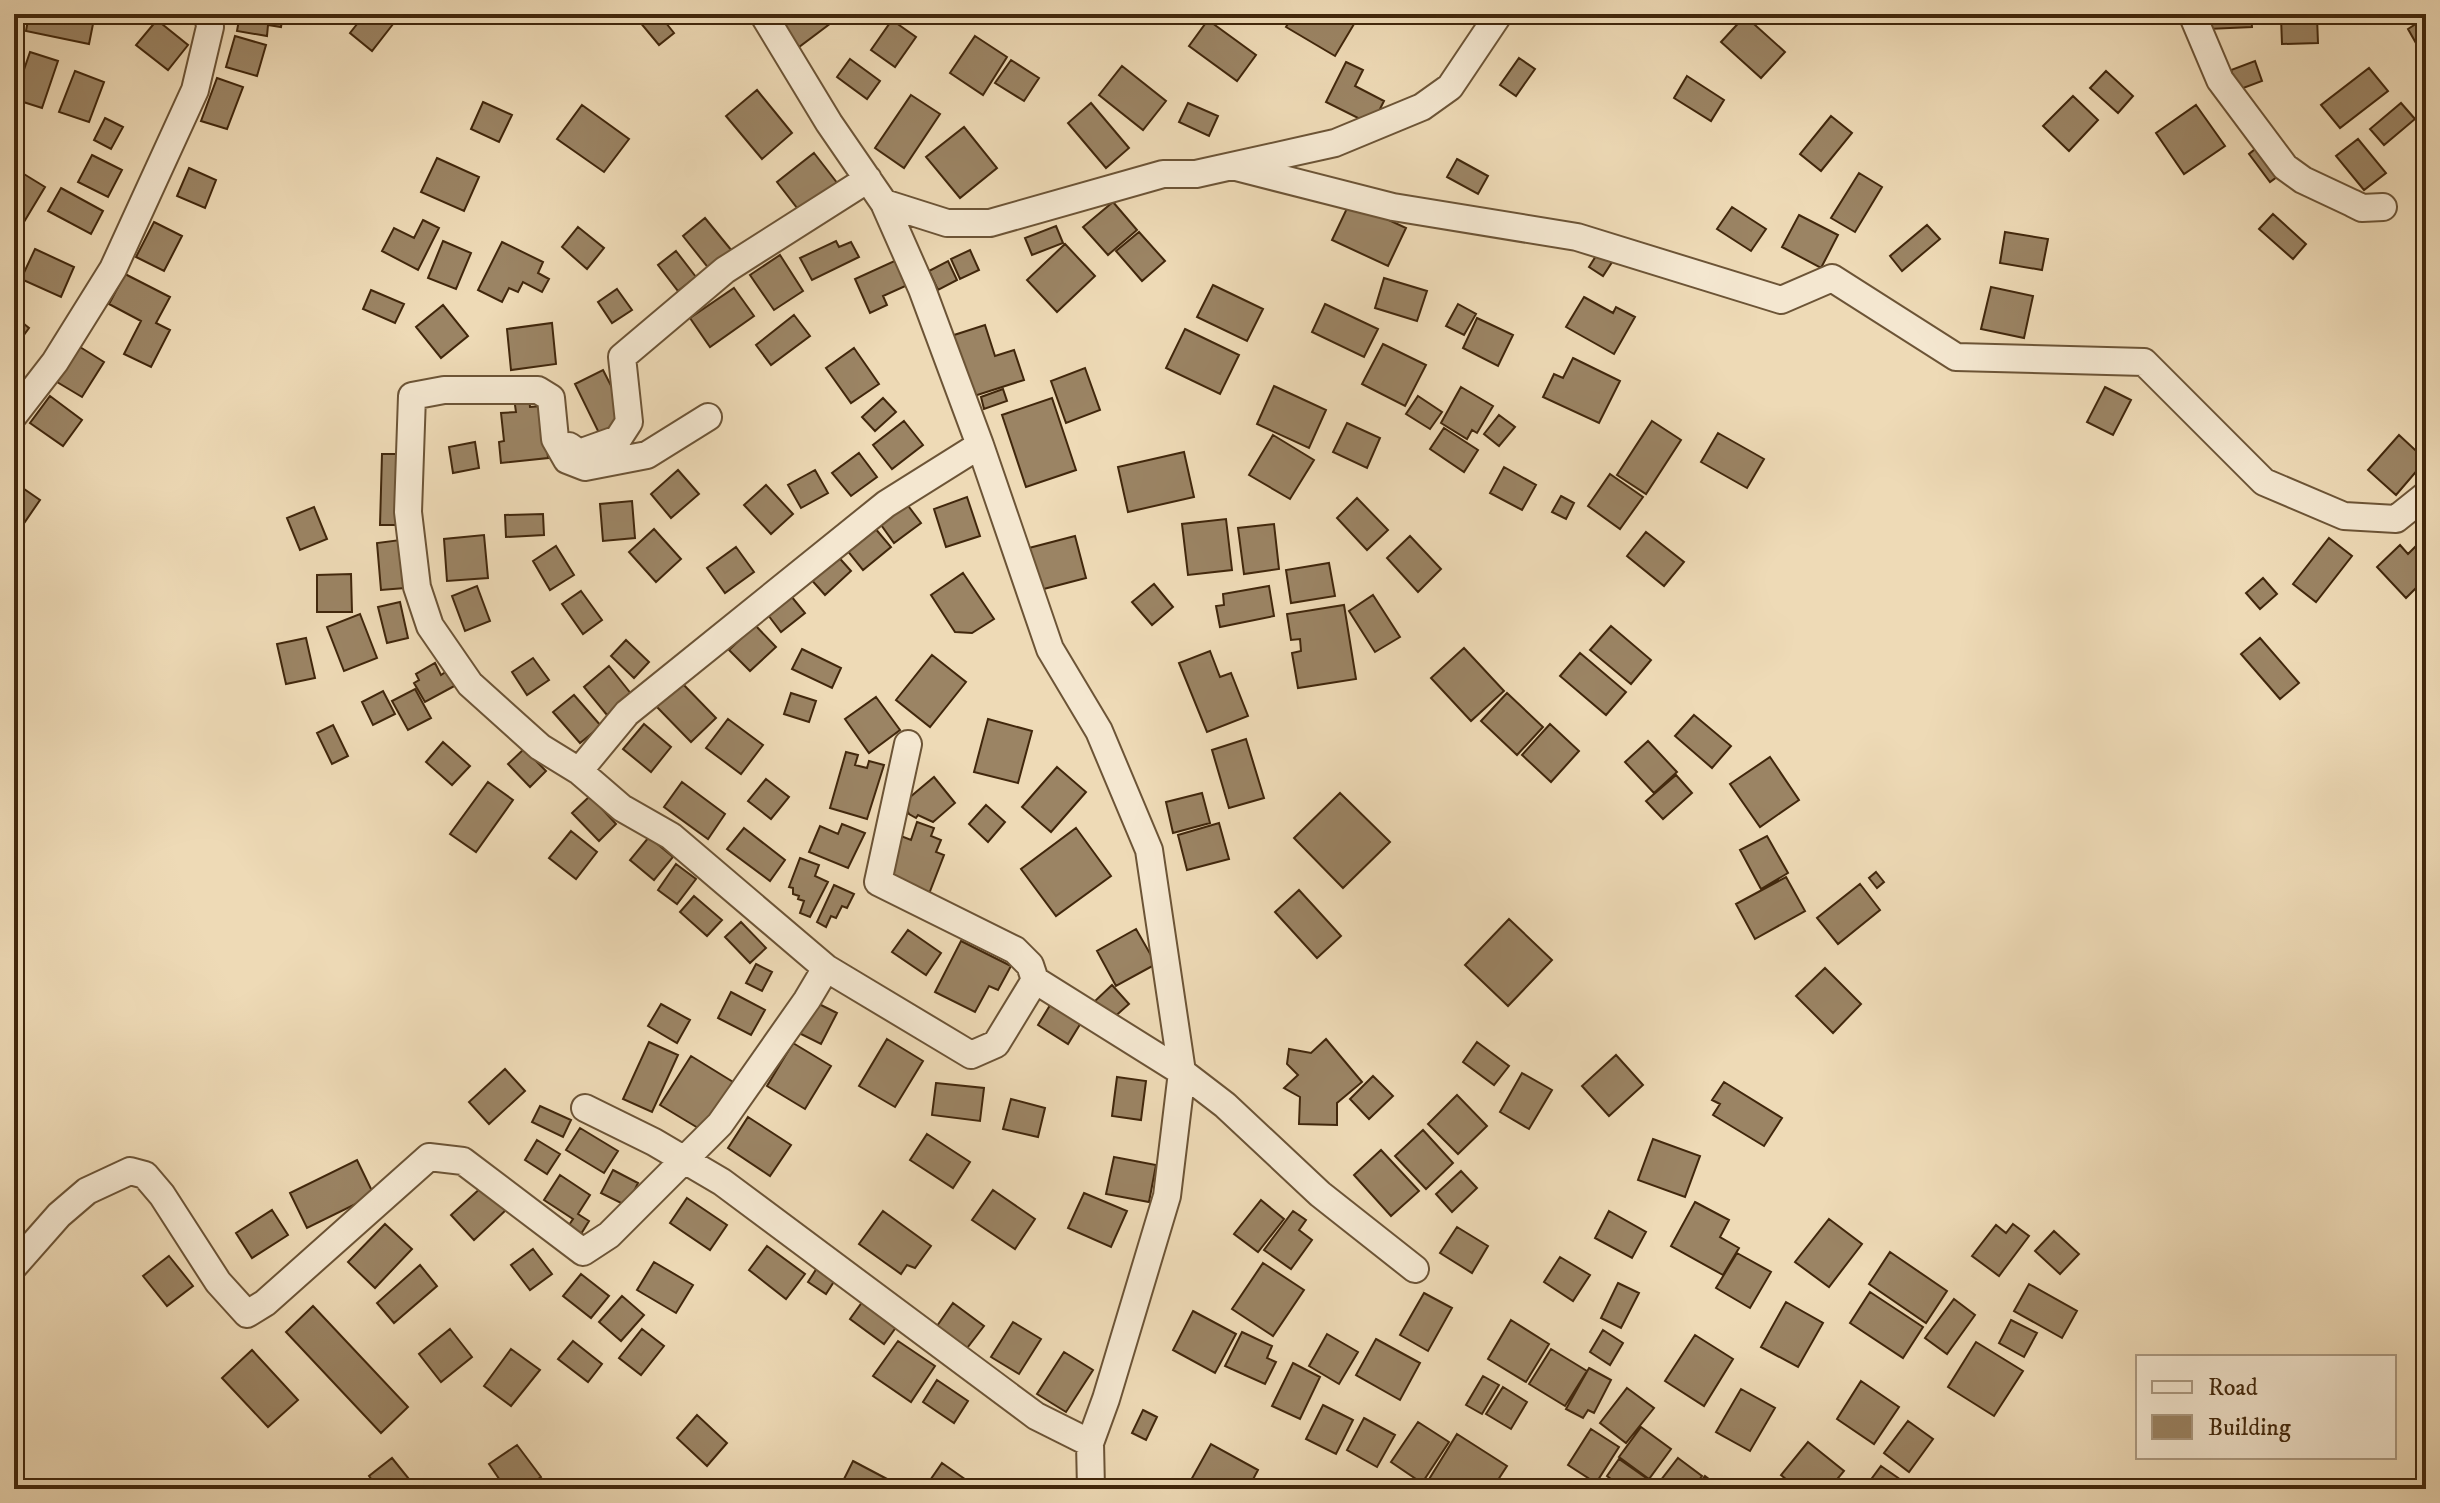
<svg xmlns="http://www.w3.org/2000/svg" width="2440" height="1503" viewBox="0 0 2440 1503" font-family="'IM FELL DW Pica',serif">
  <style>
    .building { fill: #9b8464; stroke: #41270c; stroke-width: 2 }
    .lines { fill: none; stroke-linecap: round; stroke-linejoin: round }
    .minor-casing { stroke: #6c5436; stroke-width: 30 }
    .minor { stroke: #f4e7d0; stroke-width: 26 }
  </style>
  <rect width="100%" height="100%" fill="#eedab6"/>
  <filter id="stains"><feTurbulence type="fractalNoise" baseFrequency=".0025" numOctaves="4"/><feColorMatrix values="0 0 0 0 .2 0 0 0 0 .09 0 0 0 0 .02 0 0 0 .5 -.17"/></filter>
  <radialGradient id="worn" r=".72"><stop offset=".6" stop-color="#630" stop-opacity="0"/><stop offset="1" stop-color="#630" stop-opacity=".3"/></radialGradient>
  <path class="building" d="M29,14H95L89,44L26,31Z
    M240,14H283L281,27L268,25L267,36L237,31Z
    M365,14H391L397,19L372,51L350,33Z
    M677,14L666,23L674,33L659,45L634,15Z
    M774,14H831L835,20L799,47Z
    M1294,14H1360L1335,56L1286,27Z
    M2207,14H2251L2252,27L2208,29Z
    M1745,16L1785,52L1761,78L1721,42Z
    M2281,17H2317L2318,43L2282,44Z
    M2425,18L2426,50L2421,52L2408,29Z
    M157,20L188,45L168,70L136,45Z
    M892,20L916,37L895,67L871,50Z
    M1208,20L1256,55L1237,81L1189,46Z
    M235,36L266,45L257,76L226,67Z
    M975,36L1007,57L983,95L950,73Z
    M30,52L58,61L42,108L14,99Z
    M1519,58L1535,69L1516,96L1500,85Z
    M850,59L880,81L867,99L837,77Z
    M1011,60L1039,78L1024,101L995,83Z
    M2255,61L2262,81L2238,90L2231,70Z
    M1346,62L1363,70L1355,86L1384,101L1372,125L1326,102Z
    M1122,66L1166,101L1143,130L1099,95Z
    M2369,68L2388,91L2340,128L2321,105Z
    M75,71L104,82L89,122L59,112Z
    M2106,71L2133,96L2118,113L2090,88Z
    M1687,76L1724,100L1711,121L1674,98Z
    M217,78L243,87L227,129L201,121Z
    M757,90L792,133L762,159L726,116Z
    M911,95L940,114L904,168L875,148Z
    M2073,96L2098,120L2069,151L2043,126Z
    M483,102L512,115L499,142L471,129Z
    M1091,103L1129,148L1106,168L1068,123Z
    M1188,103L1218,116L1209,136L1179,122Z
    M2401,103L2415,119L2384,145L2370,129Z
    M582,105L629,139L604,172L557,139Z
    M2196,105L2225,146L2184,174L2156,133Z
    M1831,116L1852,133L1821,171L1800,154Z
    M105,118L123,127L111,149L94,140Z
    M964,127L997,168L960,198L926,157Z
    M2275,133L2297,162L2270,182L2249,154Z
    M2358,139L2386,173L2364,190L2336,156Z
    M814,153L838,184L801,213L777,182Z
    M92,155L122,170L108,197L78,182Z
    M437,158L479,177L464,211L421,192Z
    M1457,159L1488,176L1478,194L1447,177Z
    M189,168L216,180L205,208L177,196Z
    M19,171L45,187L21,227L14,223V179Z
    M1859,173L1882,187L1855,232L1831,218Z
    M61,188L103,211L91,234L48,211Z
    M1113,202L1137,230L1108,255L1083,227Z
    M1350,202L1406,228L1388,266L1332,240Z
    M1732,207L1766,229L1751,251L1717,229Z
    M2273,214L2306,244L2293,259L2259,229Z
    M1799,215L1838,235L1821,268L1782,247Z
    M705,218L732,251L710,270L683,236Z
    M423,220L439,228L418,270L382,251L394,228L414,238Z
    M154,222L182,236L164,271L136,257Z
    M1927,225L1940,239L1902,271L1890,256Z
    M1056,226L1063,243L1032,255L1025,238Z
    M578,227L604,248L587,269L562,247Z
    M1139,232L1165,261L1142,281L1116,251Z
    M2005,232L2048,239L2042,270L2000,263Z
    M443,241L471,253L456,289L428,278Z
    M836,241L839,247L851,242L859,257L812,280L800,258Z
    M502,242L543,262L538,273L549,279L542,292L523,282L518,292L509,288L502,302L478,290Z
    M1065,244L1095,276L1057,312L1027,280Z
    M1601,248L1616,256L1603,276L1589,267Z
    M35,249L74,267L61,297L21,279Z
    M970,250L979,270L960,279L951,259Z
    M676,251L696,277L678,291L658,265Z
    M780,255L803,291L774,310L750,275Z
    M901,258L912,283L883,296L887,305L870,313L855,279Z
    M948,261L957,280L938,290L929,271Z
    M125,274L170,297L156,323L170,330L151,367L124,354L141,321L109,304Z
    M1384,278L1427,291L1417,321L1375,308Z
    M1213,285L1263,309L1247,341L1197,317Z
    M1991,287L2033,296L2024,338L1981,329Z
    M734,288L754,316L710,347L690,318Z
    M617,289L632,310L612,323L598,302Z
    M371,290L404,304L395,323L363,309Z
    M1584,297L1613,313L1616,307L1635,317L1614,354L1566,327Z
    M1325,304L1378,329L1364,357L1312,332Z
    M1458,304L1476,314L1464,335L1446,326Z
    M443,305L468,336L441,358L416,327Z
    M794,315L810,336L771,365L756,345Z
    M14,316L29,328L18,343L14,340Z
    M1477,318L1513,335L1498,366L1463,348Z
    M552,323L556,364L511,370L507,329Z
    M985,325L995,356L1014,350L1024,380L971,397L951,336Z
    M1185,329L1239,355L1220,394L1166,368Z
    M1383,344L1426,365L1405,406L1362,384Z
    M80,347L104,362L82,397L57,382Z
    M854,348L879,384L851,403L826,368Z
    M1573,358L1620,381L1599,423L1543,397L1554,374L1563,378Z
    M1085,368L1100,410L1066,423L1051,381Z
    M603,370L628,419L599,433L575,384Z
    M1274,386L1326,410L1309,448L1257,424Z
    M1461,387L1493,406L1477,433L1472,430L1467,439L1441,423Z
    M2105,387L2131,400L2113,435L2087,422Z
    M1003,389L1007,401L984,409L981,397Z
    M50,396L82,420L63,446L30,423Z
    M529,396L530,407L543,406L548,458L501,463L499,442L504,441L501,413L516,412L514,398Z
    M1418,396L1442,412L1430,429L1406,414Z
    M883,398L896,412L875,431L862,417Z
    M1052,398L1076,470L1026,487L1002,415Z
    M1499,415L1515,427L1499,446L1484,434Z
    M904,421L923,445L892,469L873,445Z
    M1652,421L1681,440L1646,494L1617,475Z
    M1347,423L1380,438L1367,468L1333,452Z
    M1444,428L1478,450L1464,472L1430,449Z
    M1718,433L1764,459L1747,488L1701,462Z
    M1273,435L1314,460L1290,499L1249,475Z
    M2399,435L2426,460L2396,495L2368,470Z
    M475,442L479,468L453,473L449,447Z
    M1184,452L1194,497L1128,512L1118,467Z
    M859,453L877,477L851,496L832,473Z
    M382,454H403L401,525H380Z
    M1504,467L1536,485L1522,510L1490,493Z
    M678,470L699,494L671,518L651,494Z
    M815,470L828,493L801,508L788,485Z
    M1610,474L1643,497L1620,529L1588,506Z
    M14,482L40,500L18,532L14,529Z
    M766,485L793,514L771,534L744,505Z
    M1561,496L1574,503L1566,519L1552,512Z
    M967,497L980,536L946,547L934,509Z
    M1357,498L1388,530L1367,550L1337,518Z
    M632,501L635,538L603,541L600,504Z
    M906,503L921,523L894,543L879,522Z
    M314,507L327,539L300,550L287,518Z
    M543,514L544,535L506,537L505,515Z
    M1226,519L1232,570L1188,575L1182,524Z
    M1274,524L1279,569L1244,574L1238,528Z
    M874,527L891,547L863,570L846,549Z
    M654,529L681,559L656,582L629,552Z
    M1646,532L1684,562L1664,586L1627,556Z
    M484,535L488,578L447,581L444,539Z
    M1075,536L1086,578L1036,591L1025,549Z
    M1410,536L1441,569L1418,592L1387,558Z
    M2329,538L2352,556L2316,602L2293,584Z
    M2423,539L2426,542V578L2406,598L2377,567L2400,545L2408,554Z
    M400,540L405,588L381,590L377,543Z
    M556,546L574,575L550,590L533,561Z
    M736,547L754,572L725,593L707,568Z
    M834,552L851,571L825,595L808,576Z
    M1329,563L1335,596L1291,603L1286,570Z
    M963,573L994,619L972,633L955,632L931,595Z
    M351,574L352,612H317V575Z
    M2263,578L2277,594L2260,609L2246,593Z
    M1154,584L1173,607L1152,625L1132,602Z
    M477,586L490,621L465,631L452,596Z
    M1269,586L1274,616L1220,627L1216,606L1224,605L1223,594Z
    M581,591L602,620L583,634L562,604Z
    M1373,595L1400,637L1375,652L1349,611Z
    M791,596L805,613L781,632L768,615Z
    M400,602L408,638L387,643L378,607Z
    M1344,605L1356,679L1298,688L1292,653L1301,651L1300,639L1291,640L1287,614Z
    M360,614L377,658L344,671L327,627Z
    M755,625L776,647L750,671L729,650Z
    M1611,626L1651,660L1631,684L1590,650Z
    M306,638L315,678L286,684L277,644Z
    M2260,638L2299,683L2280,699L2241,654Z
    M626,640L649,662L634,678L611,656Z
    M1464,648L1504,691L1471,721L1431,678Z
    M802,649L841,668L832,688L792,669Z
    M1210,651L1220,677L1231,673L1248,716L1207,732L1179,663Z
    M1580,653L1626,692L1606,715L1560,676Z
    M932,655L966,682L930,727L896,700Z
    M533,658L549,680L527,695L512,672Z
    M435,663L441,675L450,669L458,684L425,702L414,683L419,680L416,674Z
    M609,666L632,695L607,715L584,687Z
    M679,680L716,718L691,742L654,704Z
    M415,689L431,718L408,730L392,701Z
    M383,691L395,714L373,725L362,702Z
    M791,693L816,701L809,722L784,714Z
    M1507,693L1543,727L1517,755L1481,721Z
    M574,695L601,726L580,743L553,712Z
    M876,697L900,730L869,753L845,719Z
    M1694,715L1731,746L1712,768L1675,736Z
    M728,719L763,745L741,774L706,748Z
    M988,719L1032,731L1018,783L974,772Z
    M644,724L671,747L651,772L623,749Z
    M1550,724L1579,751L1551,782L1522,755Z
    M333,725L348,756L332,764L317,733Z
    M1246,739L1264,798L1229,808L1212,750Z
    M1648,741L1677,772L1654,793L1625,762Z
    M443,742L470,766L452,785L426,762Z
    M524,749L546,771L530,787L508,764Z
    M846,752L858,755L855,765L867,768L869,761L884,765L867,819L830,808Z
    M1770,757L1799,800L1760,827L1730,784Z
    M1057,767L1086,792L1051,832L1022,807Z
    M1676,775L1692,793L1663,819L1646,801Z
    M934,777L955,803L933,822L918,815L916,818L909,814L903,803Z
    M766,779L789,797L771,819L748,801Z
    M488,782L513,800L476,852L450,834Z
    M682,782L725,814L708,839L664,807Z
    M1202,793L1210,823L1173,833L1166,802Z
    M1340,793L1390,842L1343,888L1294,838Z
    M590,796L616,824L599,841L572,813Z
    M986,805L1005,822L988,842L969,824Z
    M917,822L934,828L931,836L941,840L936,852L944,855L927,899L882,881L901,836L911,840Z
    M1219,823L1229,859L1187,870L1178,835Z
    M842,824L865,833L848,868L809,852L820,826L838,834Z
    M744,828L785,860L770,881L727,849Z
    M1076,828L1111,876L1056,916L1021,869Z
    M571,831L597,852L576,879L549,858Z
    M1767,836L1788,873L1761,889L1740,850Z
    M649,837L673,857L654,880L630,860Z
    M800,858L819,865L815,876L828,882L810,917L800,913L804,901L798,899L799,896L793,894V888L789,887Z
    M676,864L696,879L677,904L658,890Z
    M1876,872L1884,882L1877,888L1869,878Z
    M1786,877L1805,911L1755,939L1736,904Z
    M1860,884L1880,910L1838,944L1817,918Z
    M834,885L854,894L847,908L842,906L836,918L831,916L826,927L817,922Z
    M1299,890L1341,936L1317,958L1275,912Z
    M694,896L722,920L707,936L680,912Z
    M1509,919L1552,960L1508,1006L1465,965Z
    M741,922L766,948L750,963L725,937Z
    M1136,929L1156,964L1116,986L1097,951Z
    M908,930L941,953L926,975L892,952Z
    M961,941L1011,966L998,990L989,986L975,1012L935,992Z
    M756,964L772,972L762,991L746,983Z
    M1825,968L1861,1004L1833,1033L1796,996Z
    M1112,985L1129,1004L1111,1020L1095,1001Z
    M731,992L765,1010L751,1035L718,1018Z
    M813,1001L837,1013L821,1044L797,1032Z
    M1052,1002L1082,1021L1068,1044L1038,1025Z
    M661,1004L690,1020L677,1043L648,1026Z
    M887,1039L923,1061L895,1107L859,1086Z
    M1326,1039L1362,1082L1337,1103V1125L1299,1124L1300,1097L1284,1088L1298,1075L1287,1064L1289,1049L1311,1053Z
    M649,1042L678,1055L652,1112L623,1099Z
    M1477,1042L1509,1066L1494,1085L1463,1062Z
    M793,1043L831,1066L805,1109L767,1086Z
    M1616,1055L1643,1085L1609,1116L1582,1086Z
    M691,1056L738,1085L708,1134L660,1105Z
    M505,1069L525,1091L489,1124L469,1102Z
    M1522,1073L1552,1090L1529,1129L1500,1112Z
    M1373,1076L1393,1096L1369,1119L1350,1099Z
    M1117,1077L1146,1081L1141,1120L1112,1116Z
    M1724,1082L1782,1118L1764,1146L1713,1115L1720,1104L1712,1100Z
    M936,1083L984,1088L980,1121L932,1115Z
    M1457,1095L1487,1126L1458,1154L1428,1124Z
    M1011,1099L1045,1108L1038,1137L1003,1129Z
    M540,1106L571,1120L563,1137L532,1122Z
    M748,1117L791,1145L770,1176L728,1148Z
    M580,1128L618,1151L604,1173L566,1150Z
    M1423,1130L1453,1163L1426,1189L1395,1156Z
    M927,1134L970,1162L953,1188L910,1160Z
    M1653,1139L1700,1156L1685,1197L1638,1180Z
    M537,1140L560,1154L547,1174L525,1160Z
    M1381,1150L1419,1191L1391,1216L1354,1175Z
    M1114,1157L1156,1165L1149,1202L1106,1194Z
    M357,1160L374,1195L307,1228L290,1193Z
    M613,1170L638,1183L627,1206L601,1193Z
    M1461,1171L1477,1188L1452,1212L1436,1194Z
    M560,1175L590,1195L578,1214L589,1221L581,1234L569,1225L573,1219L544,1200Z
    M483,1186L506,1210L474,1240L451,1215Z
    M993,1190L1035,1219L1015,1249L972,1220Z
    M1084,1193L1127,1211L1111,1247L1068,1228Z
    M687,1198L727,1225L710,1250L670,1223Z
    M1261,1200L1284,1219L1258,1252L1234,1234Z
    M1695,1202L1729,1220L1720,1237L1739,1248L1723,1275L1671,1246Z
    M272,1210L288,1235L252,1258L236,1233Z
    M883,1211L931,1246L915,1268L907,1265L901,1274L859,1244Z
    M1293,1211L1306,1220L1299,1230L1312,1240L1291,1269L1264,1250Z
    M1609,1211L1646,1232L1632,1258L1595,1238Z
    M1829,1219L1862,1244L1829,1287L1795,1262Z
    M385,1224L412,1249L375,1288L348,1262Z
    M2013,1224L2029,1236L1999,1276L1972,1256L1996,1225L2006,1233Z
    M1457,1227L1488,1246L1472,1273L1440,1253Z
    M2054,1231L2079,1254L2060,1274L2035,1251Z
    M767,1246L805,1274L786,1299L749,1270Z
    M533,1249L552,1274L530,1290L511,1265Z
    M1890,1252L1947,1291L1926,1323L1869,1284Z
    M1737,1253L1771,1272L1750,1308L1716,1288Z
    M169,1256L193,1286L167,1306L143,1276Z
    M1560,1257L1590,1275L1573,1301L1544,1282Z
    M654,1262L693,1285L676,1313L637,1290Z
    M1263,1263L1304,1290L1273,1336L1232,1309Z
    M420,1265L437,1286L394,1323L377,1303Z
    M817,1268L835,1280L826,1294L808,1282Z
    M581,1274L609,1296L591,1318L563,1296Z
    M1618,1283L1639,1293L1621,1328L1601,1318Z
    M2029,1284L2077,1311L2062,1338L2014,1311Z
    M1870,1292L1923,1327L1903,1358L1850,1323Z
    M1424,1293L1452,1308L1428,1351L1400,1335Z
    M622,1296L644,1315L621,1341L599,1322Z
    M1954,1299L1975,1315L1947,1354L1925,1338Z
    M863,1301L897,1326L884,1344L850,1319Z
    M1786,1302L1823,1323L1798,1367L1761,1347Z
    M953,1303L984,1326L967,1348L937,1326Z
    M313,1306L408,1407L381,1433L286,1332Z
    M1193,1311L1236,1334L1215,1373L1173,1350Z
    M1511,1320L1549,1344L1526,1382L1488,1359Z
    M2011,1320L2037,1333L2024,1357L1999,1343Z
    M1013,1322L1041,1339L1019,1374L991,1357Z
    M450,1329L472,1357L441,1382L419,1354Z
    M642,1329L664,1346L641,1375L619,1358Z
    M1603,1330L1623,1343L1610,1365L1590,1352Z
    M1242,1332L1272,1346L1267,1358L1276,1362L1265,1384L1225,1366Z
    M1327,1334L1358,1352L1339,1384L1309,1366Z
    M1695,1335L1733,1359L1704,1406L1665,1381Z
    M1376,1339L1420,1363L1400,1400L1356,1375Z
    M573,1341L602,1364L588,1382L558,1359Z
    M898,1341L935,1366L911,1402L873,1376Z
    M1976,1342L2023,1371L1994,1416L1948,1387Z
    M511,1349L540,1370L511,1406L484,1386Z
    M1551,1349L1587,1371L1565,1406L1529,1384Z
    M252,1350L298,1400L268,1427L222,1378Z
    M1064,1352L1093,1370L1066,1412L1037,1394Z
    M1293,1363L1320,1377L1300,1419L1272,1406Z
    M1589,1368L1611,1380L1594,1413L1588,1410L1583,1418L1566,1409Z
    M1483,1376L1499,1385L1482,1414L1466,1405Z
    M937,1380L968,1401L954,1423L923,1402Z
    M1861,1381L1899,1407L1874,1444L1837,1419Z
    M1503,1387L1527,1402L1511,1429L1486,1414Z
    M1627,1388L1654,1408L1626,1443L1600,1423Z
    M1741,1389L1775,1408L1750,1451L1716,1432Z
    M1323,1405L1353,1420L1336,1454L1306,1439Z
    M1143,1410L1157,1417L1146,1440L1132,1433Z
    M697,1415L727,1443L707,1466L677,1438Z
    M1364,1418L1395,1435L1377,1467L1347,1450Z
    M1908,1421L1933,1439L1909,1472L1884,1453Z
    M1418,1422L1449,1442L1422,1483L1391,1462Z
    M1641,1427L1671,1449L1649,1479L1619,1457Z
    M1591,1429L1619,1447L1596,1483L1568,1465Z
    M1457,1434L1507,1466L1492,1489H1423Z
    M1808,1442L1844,1471L1829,1489H1798L1781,1475Z
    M1211,1444L1258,1470L1248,1489H1186Z
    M517,1445L541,1477L524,1489H506L489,1464Z
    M392,1458L409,1479L396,1489H379L369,1476Z
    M1678,1458L1702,1476L1692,1489H1654Z
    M1619,1459L1649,1480L1642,1489H1624L1607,1476Z
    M853,1461L906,1489H839Z
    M942,1463L979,1489H924Z
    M1881,1466L1914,1489H1864Z
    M1705,1476L1722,1489H1695Z"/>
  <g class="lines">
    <defs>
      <path id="minor" d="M763,14L829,123L884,203L922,289L980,445L1050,649L1099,731L1149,850L1182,1072L1167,1196L1106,1399L1090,1443L1091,1489
        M2192,14L2220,80L2285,167L2303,180L2352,203L2362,208L2383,207
        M1232,166L1393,207L1577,237L1781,300L1832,278L1956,357L2144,362L2264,482L2344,516L2396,519L2426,495
        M884,203L947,223H990L1163,174H1196L1335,143L1422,107L1450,87L1499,14
        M14,415L55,362L113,269L195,90L210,27L208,14
        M708,417L647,455L585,467L567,460L555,439L551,398L538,390H444L412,396L408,512L417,587L430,626L470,684L540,747L579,771L622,808L671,836L826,968L971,1055L996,1044L1035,980
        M569,446L579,453L618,439L629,422L622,357L725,270L868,179
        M908,744L878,882L1015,950L1030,965L1035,980L1182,1072L1225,1105L1320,1194L1415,1269
        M579,771L627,713L886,504L980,445
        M585,1108L654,1142L722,1182L1036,1416L1090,1443
        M14,1266L59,1215L87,1191L130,1171L145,1175L162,1195L218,1282L247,1314L265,1303L429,1157L463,1161L583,1252L609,1235L720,1124L807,1000L826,968"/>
    </defs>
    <use href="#minor" class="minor-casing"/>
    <use href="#minor" class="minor"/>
  </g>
  <rect width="2440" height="1503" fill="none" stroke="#eedab6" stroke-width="48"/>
  <rect x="16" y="16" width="2408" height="1471" fill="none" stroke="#41270c" stroke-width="4"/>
  <rect x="24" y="24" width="2392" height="1455" fill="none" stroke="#41270c" stroke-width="2"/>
  <rect x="2136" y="1355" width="260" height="104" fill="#f4e7d0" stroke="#ac9a82" stroke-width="2"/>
  <rect x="2152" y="1381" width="40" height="12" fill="#f4e7d0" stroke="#ac9a82" stroke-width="2"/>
  <text x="2208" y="1395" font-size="24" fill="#41270c">Road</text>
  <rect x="2152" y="1415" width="40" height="24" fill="#9b8464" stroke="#ac9a82" stroke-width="2"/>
  <text x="2208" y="1435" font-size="24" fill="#41270c">Building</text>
  <rect width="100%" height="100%" filter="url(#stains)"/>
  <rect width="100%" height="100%" fill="url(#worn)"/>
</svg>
